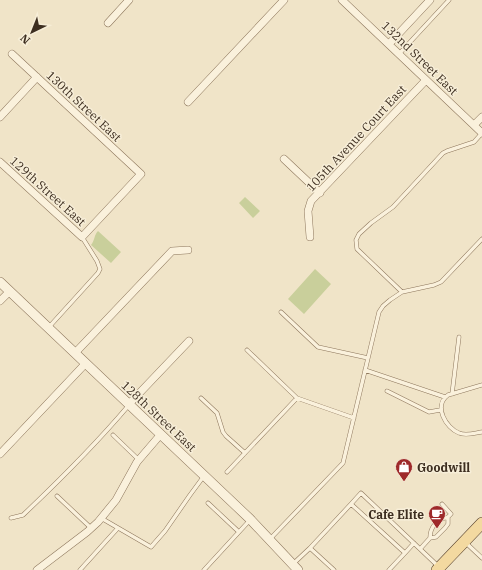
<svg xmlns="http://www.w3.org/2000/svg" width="482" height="570" viewBox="0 0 482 570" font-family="'IBM Plex Serif',serif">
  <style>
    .green { fill: #c9cf9b }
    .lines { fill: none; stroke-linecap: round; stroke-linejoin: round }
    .service-casing { stroke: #8d765c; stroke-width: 4.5 }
    .minor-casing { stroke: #8d765c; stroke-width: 8 }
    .tertiary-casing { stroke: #8d765c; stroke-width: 10 }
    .primary-casing { stroke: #5b4430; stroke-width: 12 }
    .service { stroke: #faf1dc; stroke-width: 3.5 }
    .minor { stroke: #faf1dc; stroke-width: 7 }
    .tertiary { stroke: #faf1dc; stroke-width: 9 }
    .primary { stroke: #f3d9a0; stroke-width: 11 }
    .labels { text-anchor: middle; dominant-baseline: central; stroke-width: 3; stroke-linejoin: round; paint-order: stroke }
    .street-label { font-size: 12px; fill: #3d2e20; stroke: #f7eed8 }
    .poi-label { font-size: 12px; font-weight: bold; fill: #3d2e20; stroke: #f7eed8; text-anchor: start }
  </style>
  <rect width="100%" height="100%" fill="#f0e4c8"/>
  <path class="green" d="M245,197L260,211L253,218L239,203Z
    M98,231L121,252L111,263L91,245C95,240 94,235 98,231Z
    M315,269L331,284L304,314L288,299Z"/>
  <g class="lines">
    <defs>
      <path id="service" d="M399,54L449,0
        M402,292L357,249L356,240L359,234L371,223L393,207L443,153L447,151L474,142L482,133
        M281,312L318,347L368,358
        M49,327L98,273L100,269L97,261L82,237
        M247,350L297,398L354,418
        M365,370L445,397
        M482,385L448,395C433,406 446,428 459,433C466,436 475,433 482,432
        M387,391L429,412L440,410
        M452,394L459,337
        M201,398L217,413L223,432L226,436L245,453
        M113,435L139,460
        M227,472L297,398
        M57,496L91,528
        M208,503L239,532
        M11,518L23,515C60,480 96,444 129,405
        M101,518L151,547L165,531L190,495L204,476
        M430,538C430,527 437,519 448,517
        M270,539L343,463L379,312L383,306L390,300L402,292L434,285L441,282L482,239
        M465,542L482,558
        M414,543L405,553L351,504L361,493L439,567
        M420,549L430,538L436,537L445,528L448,524V517L451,514L442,504
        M294,563L310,548
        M80,570L118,528
        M204,570L250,520
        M334,570L310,548L351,504
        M389,570L405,553"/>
      <path id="minor" d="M342,0L482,133
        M108,23L129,0
        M389,44L430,0
        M188,102L284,0
        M0,117L37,77
        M474,125L482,117
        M284,159L320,193
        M0,162L82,237L141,174L12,54
        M310,237L308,211L311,201L426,80
        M0,301L10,291
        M75,353L172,251L188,250
        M129,404L189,341
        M0,454L86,363
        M37,570L87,532L98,522L116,500L137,462L161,434"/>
      <path id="tertiary" d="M0,282L250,519L298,570"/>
      <path id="primary" d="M437,570L482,523"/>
    </defs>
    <use href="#service" class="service-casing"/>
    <use href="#minor" class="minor-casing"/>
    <use href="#tertiary" class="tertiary-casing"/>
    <use href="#primary" class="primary-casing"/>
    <use href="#service" class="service"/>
    <use href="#minor" class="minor"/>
    <use href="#tertiary" class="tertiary"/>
    <use href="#primary" class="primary"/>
  </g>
  <defs>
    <symbol id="shop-pin" viewBox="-11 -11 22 30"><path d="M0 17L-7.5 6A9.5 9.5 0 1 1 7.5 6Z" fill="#9e2a2b" stroke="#f7eed8"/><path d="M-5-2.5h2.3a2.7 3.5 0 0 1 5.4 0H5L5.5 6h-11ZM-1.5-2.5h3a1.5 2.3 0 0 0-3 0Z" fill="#fff"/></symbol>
    <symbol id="cafe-pin" viewBox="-11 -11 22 30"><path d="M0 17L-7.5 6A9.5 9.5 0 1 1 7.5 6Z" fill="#9e2a2b" stroke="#f7eed8"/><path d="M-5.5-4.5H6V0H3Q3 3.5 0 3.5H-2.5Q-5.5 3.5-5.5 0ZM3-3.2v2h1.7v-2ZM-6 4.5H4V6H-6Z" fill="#fff"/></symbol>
  </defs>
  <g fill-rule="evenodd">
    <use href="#shop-pin" x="394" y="457" width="20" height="27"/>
    <use href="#cafe-pin" x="427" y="504" width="20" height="27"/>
  </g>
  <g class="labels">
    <g class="street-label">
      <text transform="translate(420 58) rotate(44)">132nd Street East</text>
      <text transform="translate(84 106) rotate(43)">130th Street East</text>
      <text transform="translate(356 138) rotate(-47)">105th Avenue Court East</text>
      <text transform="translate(48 191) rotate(42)">129th Street East</text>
      <text transform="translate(159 416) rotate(43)">128th Street East</text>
    </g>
    <g class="poi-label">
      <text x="417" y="467">Goodwill</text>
      <text x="424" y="514" text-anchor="end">Cafe Elite</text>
    </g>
  </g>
  <g transform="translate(32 32) rotate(223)" stroke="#f7eed8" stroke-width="3" paint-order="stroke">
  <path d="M0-3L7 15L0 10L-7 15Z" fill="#3d2e20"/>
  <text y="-6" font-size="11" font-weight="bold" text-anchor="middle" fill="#3d2e20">N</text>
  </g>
</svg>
